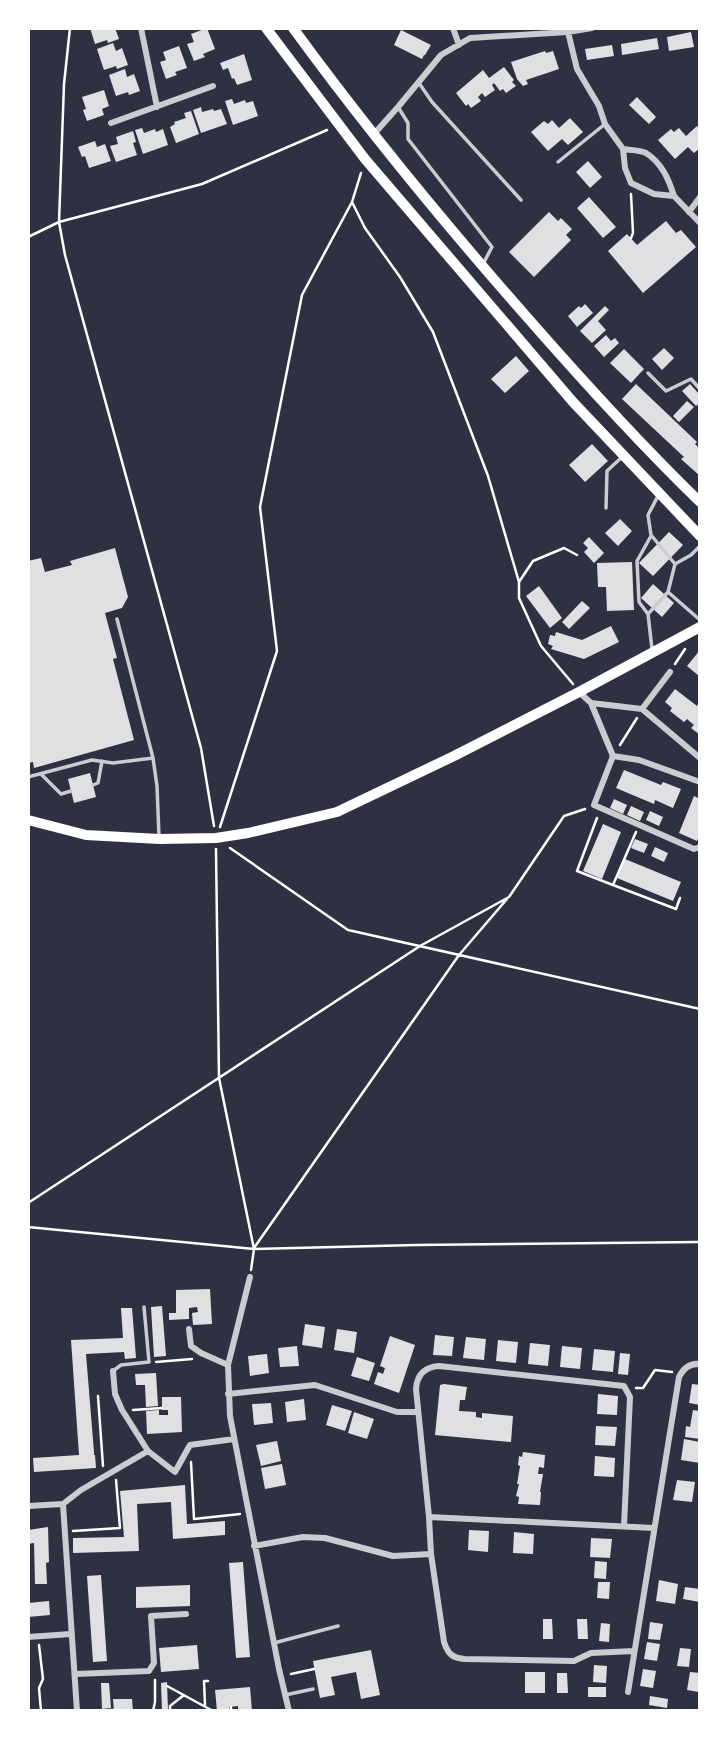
<svg xmlns="http://www.w3.org/2000/svg" width="728" height="1739" viewBox="0 0 728 1739" font-family="Signika,sans-serif">
  <style>
    .building { fill: #e0e0e3 }
    .lines { fill: none; stroke-linecap: round; stroke-linejoin: round }
    .path { stroke: #fff; stroke-width: 2.5 }
    .service { stroke: #caccd0; stroke-width: 3.5 }
    .minor { stroke: #caccd0; stroke-width: 6 }
    .trunk { stroke: #fff; stroke-width: 10 }
  </style>
  <rect width="100%" height="100%" fill="#2d3142"/>
  <path class="building" d="M90,28H115L119,39L108,43L107,40L95,44Z
    M207,28L215,49L203,54L205,57L194,61L187,44L194,42L191,34Z
    M401,30L431,45L425,55H424L422,59L394,45Z
    M691,32L694,47L669,51L667,37Z
    M657,38L659,49L622,55L621,44Z
    M113,43L116,51L122,48L128,65L117,69L116,66L104,70L97,49Z
    M612,45L614,56L587,60L585,49Z
    M179,46L187,68L175,72L177,75L166,79L160,62L166,60L163,52Z
    M545,51L546,53L553,51L559,69L526,80L528,84L523,86L517,79L511,62Z
    M244,54L252,80L237,85L234,78L232,79L228,68L223,70L220,63Z
    M504,67L514,80L512,82L516,86L506,93L503,89L500,91L494,83L492,85L495,90L485,97L482,93L478,97L481,101L471,108L468,104L466,106L456,93L483,70L489,78Z
    M125,69L127,77L134,74L140,91L129,95L128,92L116,96L109,75Z
    M104,90L109,106L102,109L104,115L87,121L83,110L86,109L82,97Z
    M637,97L656,117L649,124L629,105Z
    M232,99L234,104L245,100L246,103L253,101L258,116L233,125L225,101Z
    M201,107L202,112L213,109L214,111L221,109L227,124L201,133L193,110Z
    M191,111L199,134L176,143L170,127L175,124L174,122L186,118L184,113Z
    M570,118L583,132L568,145L562,139L548,151L531,132L544,121L548,124L552,120L559,128Z
    M697,126L700,130V148L694,153L688,147L675,159L658,140L671,129L674,132L679,128L686,136Z
    M142,128L144,133L155,129L156,132L163,129L168,145L143,154L135,130Z
    M133,131L136,142L133,143L137,155L116,162L110,146L118,144L116,137Z
    M95,141L97,147L105,144L111,161L89,168L85,156L82,157L78,147Z
    M588,161L602,177L590,188L576,172Z
    M589,197L616,227L603,238L577,208Z
    M549,212L558,221L561,218L572,229L566,235L571,240L534,277L509,252Z
    M666,221L676,233L681,230L696,247L643,293L608,251L627,234L637,245Z
    M585,304L593,313L577,327L568,316L579,306L581,308Z
    M605,306L609,310L598,321L606,330L592,343L580,331Z
    M606,335L611,341L615,338L619,343L604,357L594,346Z
    M664,348L674,358L662,370L652,359Z
    M624,349L644,369L631,383L610,363Z
    M516,356L529,371L505,393L491,379Z
    M636,384L697,442L695,444L700,449V476L681,459L684,457L622,399Z
    M690,384L700,395V403L696,406L682,391Z
    M687,401L694,407L679,422L673,416Z
    M592,444L608,461L585,482L569,465Z
    M620,519L632,531L618,546L605,533Z
    M669,532L683,545L653,576L639,563Z
    M589,537L604,553L594,563L584,552L588,548L583,543Z
    M115,548L128,597L122,608L105,613L117,658L113,659L134,740L34,768L33,762L28,763V561L41,558L45,572L72,565L70,561Z
    M632,562L634,610L607,611L606,587H598L597,563Z
    M653,584L674,603L662,617L641,598Z
    M539,586L562,618L550,628L526,596Z
    M582,601L590,608L569,629L562,622Z
    M611,626L619,642L584,659L551,649L553,646L548,644L550,635L555,636L556,632L582,640Z
    M700,650V674L699,676L687,666Z
    M675,689L697,706L698,704L700,705V735L691,728L694,725L687,719L684,722L670,711L672,708L665,702Z
    M624,770L661,785L663,782L681,789L673,808L655,800L654,804L616,788Z
    M90,773L96,797L74,803L68,779Z
    M694,796L700,799V834L697,841L679,833Z
    M614,799L627,805L623,814L610,808Z
    M631,806L644,812L640,821L627,815Z
    M650,811L663,817L659,826L646,820Z
    M603,824L621,832L602,879L583,871Z
    M635,839L648,844L644,853L631,848Z
    M655,847L668,853L664,862L651,856Z
    M625,859L681,882L673,901L617,878Z
    M210,1289L212,1324L193,1325L192,1313L198,1312L197,1307L189,1308V1319L169,1320V1313H176V1290Z
    M162,1306L166,1356L154,1357L151,1307Z
    M121,1308H132L136,1358L125,1359L124,1352L86,1354L94,1452V1455H95L96,1468L34,1472L33,1458L79,1455L71,1340L123,1338Z
    M305,1324L325,1327L322,1348L302,1345Z
    M337,1329L357,1332L354,1353L334,1350Z
    M435,1335L454,1337L452,1356L433,1355Z
    M390,1336L415,1345L399,1393L374,1384L378,1372L383,1374L385,1368L380,1366Z
    M466,1337L486,1339L484,1360L463,1358Z
    M498,1340L518,1342L516,1363L496,1361Z
    M530,1343L550,1345L548,1366L528,1364Z
    M297,1346L299,1366L280,1367L278,1348Z
    M562,1346L582,1348L580,1369L560,1367Z
    M594,1349L615,1351L613,1372L592,1370Z
    M620,1353L630,1354L628,1375L618,1374Z
    M267,1354L269,1373L250,1376L248,1356Z
    M357,1357L375,1363L369,1381L351,1376Z
    M156,1373L158,1406L146,1407L145,1385H136L135,1374Z
    M444,1384L467,1387L465,1400H460L459,1411L476,1412V1417L482,1418V1413L513,1416L511,1442L435,1435L440,1385Z
    M692,1384L700,1385V1405L689,1403Z
    M598,1394L618,1396L617,1415L597,1414Z
    M162,1397H181L182,1432L147,1434L146,1411L159,1410V1415H168V1410H162Z
    M304,1399L306,1420L287,1422L285,1402Z
    M271,1403L273,1423L254,1425L252,1404Z
    M332,1405L352,1411L345,1431L326,1425Z
    M693,1410L700,1411V1439L685,1437L686,1426L690,1427Z
    M354,1412L374,1419L367,1439L348,1433Z
    M596,1426L617,1427L615,1446L595,1445Z
    M684,1439L700,1442V1463L681,1460Z
    M277,1441L281,1461L261,1466L256,1445Z
    M523,1452L545,1455L544,1468L539,1467L538,1474H543L540,1492H541L540,1505L518,1504L519,1497L516,1496L519,1484H517L520,1466L518,1465L519,1456L522,1457Z
    M595,1456L615,1458L614,1477L594,1476Z
    M282,1464L286,1485L265,1489L261,1468Z
    M677,1480L695,1482L692,1502L673,1500Z
    M185,1485L187,1524L225,1521V1535L173,1539L171,1502L137,1504L139,1551L73,1553V1538L124,1537L120,1491Z
    M48,1527L49,1562L46,1563L47,1584H35L34,1543L28,1544V1530Z
    M469,1530L489,1531L488,1552L468,1550Z
    M514,1532L534,1534L533,1554L513,1553Z
    M591,1538L612,1539L610,1558L590,1557Z
    M595,1561L607,1562L606,1579L594,1578Z
    M243,1562L250,1657L236,1658L229,1563Z
    M101,1575L107,1661L93,1662L87,1576Z
    M659,1580L678,1584L675,1604L656,1601Z
    M598,1582H610L609,1599L597,1598Z
    M190,1585V1606L136,1608V1587Z
    M685,1587L700,1589V1602L683,1599Z
    M49,1601L50,1615L28,1617V1603Z
    M543,1619H552L553,1639H543Z
    M577,1619H587L588,1639H578Z
    M650,1622L663,1624L660,1640L648,1639Z
    M601,1623L610,1624L609,1642L599,1641Z
    M647,1642L660,1644L657,1661L644,1659Z
    M197,1645L199,1669L161,1672L159,1648Z
    M680,1648L691,1649L689,1667L677,1666Z
    M371,1650L380,1695L361,1699L356,1672L331,1677L335,1695L320,1698L313,1661Z
    M594,1665L607,1666L606,1683L593,1682Z
    M643,1669L656,1671L653,1688L640,1686Z
    M525,1672H545V1693H525Z
    M690,1672L700,1673L699,1692L687,1690Z
    M557,1673H567L568,1693H557Z
    M167,1682L168,1711H162L161,1683Z
    M101,1683H109L111,1708L102,1709Z
    M250,1687L252,1711H238V1706L229,1707L230,1710L217,1711L215,1690Z
    M588,1687H606V1697H588Z
    M650,1696L668,1699L667,1708L649,1705Z
    M113,1699H132L133,1711H114Z"/>
  <g class="lines">
    <path class="path" d="M70,28L64,84L59,222L65,255L201,748L214,826
      M352,202L365,228L400,277L433,332L488,476L519,582
      M28,237L59,222L202,184L327,130
      M631,238L633,233L631,194
      M675,664L685,649
      M573,684L541,646L519,598V582L533,561L564,548L577,555
      M620,745L637,718
      M597,818L577,871L613,885L636,832
      M220,827L277,651L260,507L302,295L352,202L361,173
      M230,848L348,930L700,1009
      M216,849L219,1078L254,1249
      M613,885L676,909L680,898
      M28,1203L420,946L509,897L564,816L585,809
      M28,1227L254,1249L251,1270
      M254,1248L459,955L507,899
      M254,1249L416,1245L700,1242
      M156,1362L192,1359
      M636,1388H643L655,1370L672,1372
      M98,1396L103,1466
      M133,1410L162,1408
      M191,1462L194,1519L240,1514
      M73,1531L120,1528L116,1480
      M39,1645L43,1679L39,1688L41,1711
      M291,1674L314,1669
      M167,1686L213,1711
      M205,1705L204,1681H208
      M231,1707V1711
      M90,1711L114,1710
      M153,1711L155,1702V1680
      M170,1711V1706L184,1695"/>
    <path class="service" d="M419,83L432,102L521,200
      M398,107L408,123V139L492,247L483,264
      M558,162L605,124
      M648,373L666,391L691,379L700,389
      M659,494L648,515L651,535L675,564L691,555L700,546
      M606,508L607,471L622,457
      M668,592L675,564
      M648,614L639,602L637,561L651,536
      M117,619L153,758L157,786L159,837
      M652,649L648,614L668,592L700,620
      M42,775L61,794L71,791
      M28,777L92,760L113,763L153,758
      M93,785L98,783L102,761
      M113,1371L121,1365L149,1362L144,1307
      M274,1643L338,1626
      M285,1695L313,1689"/>
    <path class="minor" d="M141,28L157,107
      M453,28L459,45
      M568,32L577,69L599,106L605,124L623,149C630,150 640,150 646,153C662,163 669,180 674,196
      M111,123L213,86
      M374,134L398,107L441,55L470,38L568,32L592,28
      M623,149L625,168L631,183L654,194L674,196L700,223
      M689,212L700,197
      M579,692L591,703L642,709L700,758
      M591,703L613,756
      M642,709L670,672
      M700,782L639,760L613,756L594,805L694,849L700,847
      M250,1277L228,1365L230,1416L279,1669L289,1711
      M189,1329L191,1346L201,1353L228,1365
      M113,1371L115,1394L122,1410L148,1451
      M228,1394L315,1385L397,1412H418
      M28,1506L63,1504
      M429,1517L431,1554L444,1642C448,1654 452,1658 465,1659L574,1661L591,1653L634,1651
      M624,1526L630,1397L624,1386L439,1366C424,1367 417,1375 416,1389L429,1517L654,1528
      M254,1546L303,1537L325,1538L393,1556L431,1554
      M28,1637L71,1634
      M76,1674L149,1671L154,1663L151,1616L186,1614
      M628,1692L679,1377C683,1369 690,1363 700,1364
      M77,1711L63,1504L81,1490L148,1451L175,1472L190,1445L234,1439"/>
    <path class="trunk" d="M266,28L365,159L573,402L700,536
      M293,28C366,128 445,224 526,316C582,380 639,443 700,502
      M28,820L86,835L159,839L216,838L248,833L337,812L454,756L579,692L700,627"/>
  </g>
  <rect width="728" height="1739" fill="none" stroke="#ffffff" stroke-width="60"/>
</svg>
